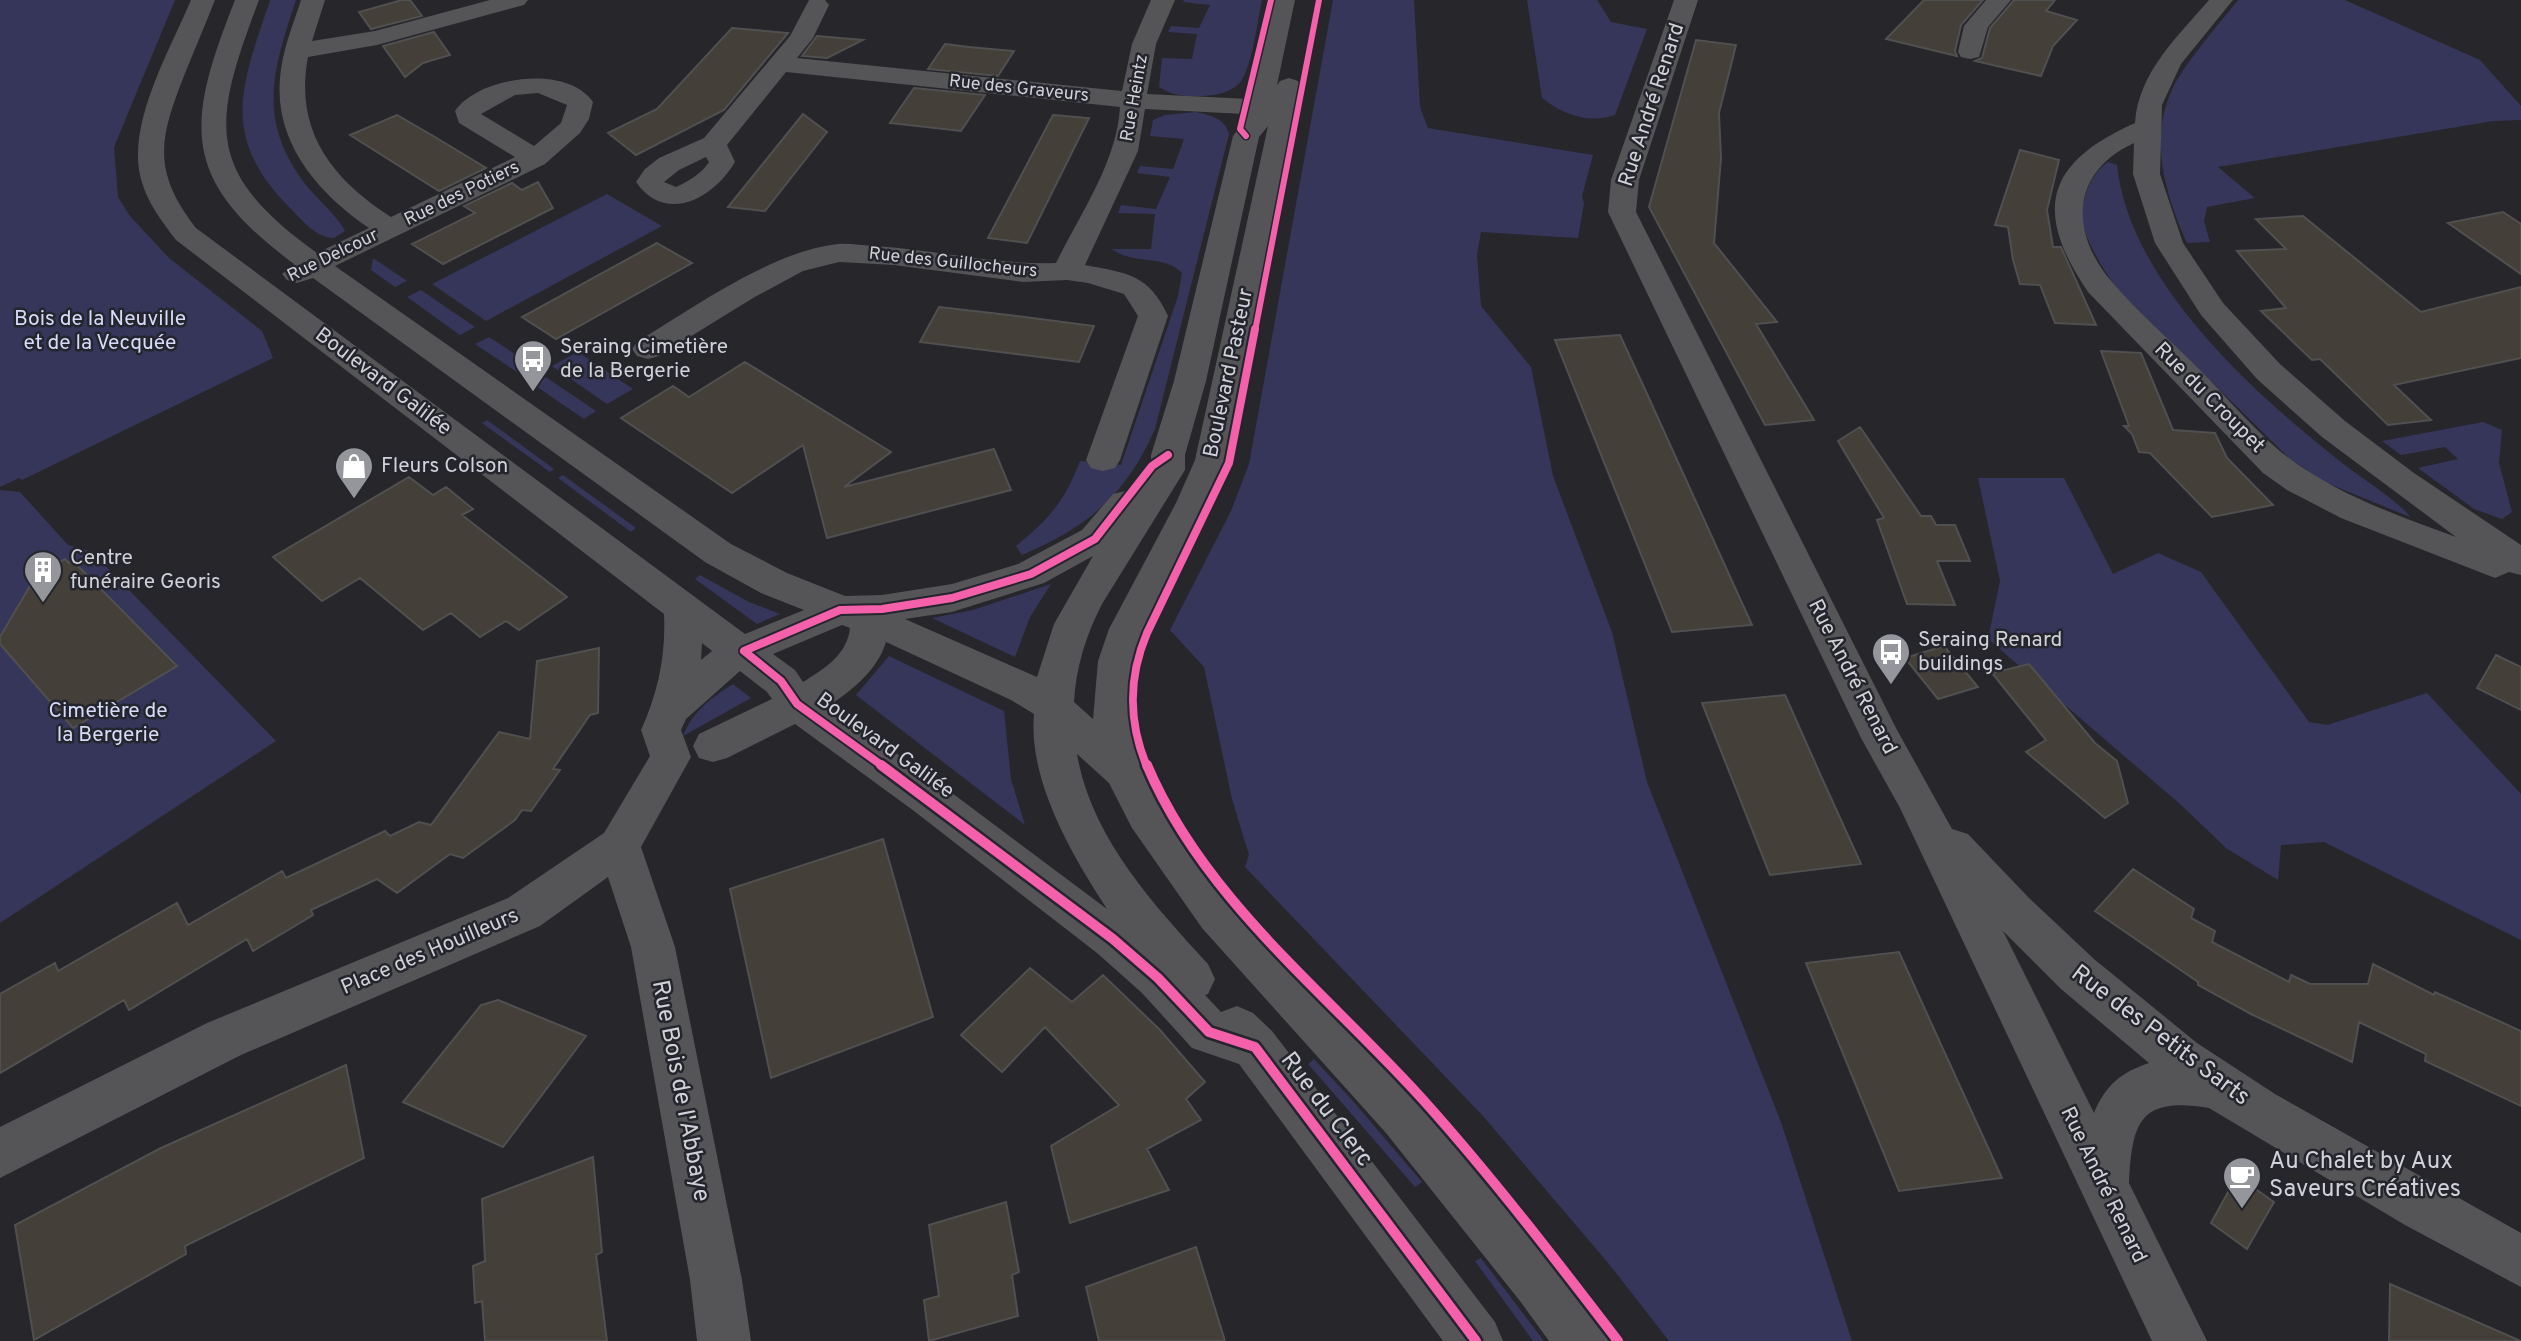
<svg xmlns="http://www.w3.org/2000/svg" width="2521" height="1341" viewBox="0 0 2521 1341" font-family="Overpass,sans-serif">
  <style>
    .green { fill: #36365b }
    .building { fill: #443f38; stroke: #515050; stroke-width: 2 }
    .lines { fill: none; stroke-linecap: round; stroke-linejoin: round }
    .minor { fill: #555557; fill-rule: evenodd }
    .cycleway-far2-casing { stroke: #24252d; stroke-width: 9 }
    .cycleway-far1-casing { stroke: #24252d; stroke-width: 12 }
    .cycleway-casing { stroke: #24252d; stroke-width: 15 }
    .cycleway-far2 { stroke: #f560ab; stroke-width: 6 }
    .cycleway-far1 { stroke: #f560ab; stroke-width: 8 }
    .cycleway { stroke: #f560ab; stroke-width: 10 }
    .labels { text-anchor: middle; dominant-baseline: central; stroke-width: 5; stroke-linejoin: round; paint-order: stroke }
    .far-street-label { font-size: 18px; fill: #d1d2d8; stroke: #24252d }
    .street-label { font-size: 21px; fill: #d1d2d8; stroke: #24252d }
    .park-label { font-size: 21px; fill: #d7dbfa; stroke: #24252d }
    .poi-label { font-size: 21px; fill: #d1d2d8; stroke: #24252d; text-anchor: start }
    .near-street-label { font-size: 24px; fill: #d1d2d8; stroke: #24252d }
    .near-poi-label { font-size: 24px; fill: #d1d2d8; stroke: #24252d; text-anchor: start }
  </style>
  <rect width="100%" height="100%" fill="#26262b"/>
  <path class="green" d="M0,0H175L114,147L118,197L130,216L169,258L262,331L273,358L22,480L19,478L0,487Z
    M270,0H296C273,70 256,120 306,185C318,200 336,214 345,231L334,238C316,238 303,221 291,209C218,136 242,85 270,0Z
    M1184,0H1262C1257,22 1253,63 1241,81C1234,92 1214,96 1201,96C1186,97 1171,95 1159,87L1162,58L1192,59L1197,34L1168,32L1171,26L1199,28L1210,5L1183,2Z
    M1333,0H1414L1420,107L1428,128L1593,155L1582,196L1584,203L1578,238L1481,232L1477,255L1481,306L1531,367L1553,476L1612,632L1647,782L1781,1122L1852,1341H1669L1609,1264L1483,1116L1245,867L1249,855L1232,799L1204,667L1170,630L1231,511L1249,464Z
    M1527,0H1597L1611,22L1647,29L1615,115C1588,124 1564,115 1542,98Z
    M2238,0H2345L2480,60L2521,106V120L2493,121L2218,167L2255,198L2207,207L2204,221L2210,242L2187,243C2166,196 2149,142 2171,92C2182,66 2219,24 2238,0Z
    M1195,112C1210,115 1225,118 1229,134L1155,429C1126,495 1088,527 1022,555L1016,546C1049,519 1065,501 1080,461L1121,465L1178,296L1182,273C1164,254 1132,265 1112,249H1151L1155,214L1118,213L1121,205L1156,209L1170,177L1137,173L1140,166L1173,169L1184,139L1150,136L1153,120L1165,115Z
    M2108,162L2117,165C2129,280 2250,390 2336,458C2351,471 2403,504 2410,517L2322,481L2289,458L2118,290C2107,276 2084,238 2082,221C2081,200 2090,174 2108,162Z
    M607,194L662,226L486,321L432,284Z
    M373,258L407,281L395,287L371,270Z
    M421,290L475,327L460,335L407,297Z
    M489,337L533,366L520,374L475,344Z
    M578,352L633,389L607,404L552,366Z
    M540,373L596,411L584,419L527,380Z
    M487,420L554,469L550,472L482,423Z
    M2483,422L2502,430L2499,463L2512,512L2502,519L2474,509L2418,468L2458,459L2445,447L2401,455L2382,441Z
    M563,475L636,528L631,532L558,478Z
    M1978,478H2064L2113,574L2158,553L2201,572L2309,722L2327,725L2427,693L2521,794V940L2324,842L2281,845L2278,880L2226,848L2180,804L1988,639L2000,581Z
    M0,490L20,492L68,545L90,551L96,556L276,741L0,923Z
    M700,575L749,602L780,614L757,624L695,579Z
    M1051,584L1030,617L1015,657L932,618L973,610Z
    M889,656L1004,711L1011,779L1025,825L856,695Z
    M733,684L751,698L683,736C693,711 711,698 733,684Z
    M1314,1059L1353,1101L1422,1182L1415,1187L1308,1064Z
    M1481,1258L1544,1341H1533L1475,1261Z"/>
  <path class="building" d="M402,0H410L422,16L371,29L359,12Z
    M1924,0H1983L1961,25L1955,51L1957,56L1886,39Z
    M2014,0H2055L2046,11L2077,20L2053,46L2041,76L1975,61L1982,58L1990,28Z
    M732,28L788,33L724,110L636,155L608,133L657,109Z
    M434,32L450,55L423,63L405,77L383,46Z
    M817,36L863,40L827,58L802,56Z
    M1696,40L1736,45L1719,113L1721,158L1714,243L1777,322L1756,324L1814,420L1765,425L1649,207Z
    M945,44L969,47L1014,51L998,76L928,69Z
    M914,88L985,95L961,131L890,123Z
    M803,114L827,132L765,211L728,207Z
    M397,115L435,137L486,168L439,191L350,135Z
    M1053,115L1089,118L1027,243L988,238Z
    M2020,150L2059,160L2047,210L2053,247H2061L2096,325L2055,323L2040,285L2020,284L2013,260L2008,227L1995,225Z
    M538,182L553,208L443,264L412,244L475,213L464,206L512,183L522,190Z
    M2503,212L2521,224V274L2448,223Z
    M2303,216L2421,312L2521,287V358L2394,385L2431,420L2388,425L2320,359L2312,360L2261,311L2286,308L2237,251L2286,249L2256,219Z
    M657,243L692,263L556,339L522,317Z
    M939,307L1017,316L1094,326L1079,362L920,342Z
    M1620,335L1643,385L1752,625L1672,632L1555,340Z
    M2101,351L2141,353L2173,430L2215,433L2227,458L2273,505L2212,517L2150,453L2139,452L2132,434L2124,426H2129Z
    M745,362L891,452L844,487L994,449L1011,490L827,538L803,445L732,493L621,418L673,386L689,397Z
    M1860,427L1921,516H1931L1936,525H1955L1970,561H1937L1955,605L1907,604L1877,520L1884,518L1838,441Z
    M409,477L433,495L446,487L473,509L462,515L567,597L519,630L506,621L480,637L451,613L423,630L360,578L322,601L273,557Z
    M65,559L69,563L73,561L177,666L73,728L0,644V637L37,574Z
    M1944,646L1978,687L1938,699L1905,658Z
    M599,648L598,713L590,715L553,769L560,770L531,811L522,810L515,820L463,858L450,854L397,893L377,879L311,910L313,915L253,951L247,939L129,1010L124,1000L0,1073V994L55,963L58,971L177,903L188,925L282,871L286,878L385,831L390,836L419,822L431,825L499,732L530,739L537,661Z
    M2496,655L2521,667V710L2477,688Z
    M2029,664L2095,743L2117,761L2128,803L2105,818L2026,752L2046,740L1992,673Z
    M1785,695L1821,776L1861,864L1770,875L1702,703Z
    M883,839L933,1017L771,1078L730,889Z
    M2133,869L2194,909L2191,918L2215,931L2212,942L2289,982L2291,975L2310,984H2368L2373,964L2434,995L2435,992L2521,1031V1106L2425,1061L2426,1054L2359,1022L2352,1062L2251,1014L2198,985V982L2095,911Z
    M1899,952L1938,1038L2002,1178L1899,1191L1806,963Z
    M1030,968L1072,1002L1103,975L1160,1030L1205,1082L1186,1099L1201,1120L1147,1149L1169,1190L1070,1223L1051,1146L1119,1105L1045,1027L1002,1072L961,1035Z
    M498,1000L586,1036L503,1147L403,1102L481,1005Z
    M346,1065L364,1158L185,1246L186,1254L34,1340L15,1225L161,1148Z
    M593,1157L602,1252L596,1255L607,1341H485L482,1301L475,1303L473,1266L485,1261L482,1199Z
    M2237,1176L2274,1202L2247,1249L2211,1223Z
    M1006,1202L1019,1272L1012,1275L1018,1316L929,1341L924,1300L939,1296L929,1225Z
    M1196,1247L1225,1341H1099L1086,1287Z
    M2390,1284L2521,1341H2389Z"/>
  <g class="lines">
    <path class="minor" d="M191,0H215C205,25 194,51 184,76C159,139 152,171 196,228L745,634L804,610L761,593L705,562L313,278L297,283L287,280L282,274L294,264C179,179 186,124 235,0H259C213,122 202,171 317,253L369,228C319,194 274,143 280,78C282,51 293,25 301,0H325L312,41L375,31L490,0H528L524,5L377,45L308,57C294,131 332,179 391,217L515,157L459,123L455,111C479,76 567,64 593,102L589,119L580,133L545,164L335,266L731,544L787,573L845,596L882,595L952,584L1018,564L1082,530L1113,494L1125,491L1135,494L1151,470V455L1174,381L1233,136L1243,123L1245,114L1145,109L1138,151L1085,265C1127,273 1149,274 1168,316L1120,460L1115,468L1103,471L1091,468L1086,460L1138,316L1124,294L1088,283L1067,280L1023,282L894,265L839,262L803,271L753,298L659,356L648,359L637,356L632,349L637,342C693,308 772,251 838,244C850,243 863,246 875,246C936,250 995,265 1056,263C1080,214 1117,162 1120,107L786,72L727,145L735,162C714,198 666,225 636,182L645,169L659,158L704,138L790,36L809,0H825L829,5L813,38L797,58L1122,91L1132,44L1151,0H1175L1156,44L1147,94L1249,99L1271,0H1295L1277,85L1280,81L1289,78L1298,81L1302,86L1229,460L1210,503L1147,629L1136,661L1132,723L1143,769L1162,804L1234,900L1420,1099L1558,1263L1601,1322L1609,1341H1549L1520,1301L1386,1133L1202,928L1132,828L1109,783L1077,754C1091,837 1153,904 1208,964L1215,979L1208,994L1205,995L1221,1012L1237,1006L1253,1013L1272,1031L1495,1322L1503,1341H1443L1239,1064L1192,1048L1142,993L1097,953L914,811L795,724L727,758L713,762L699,758L693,746L699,734L772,699L767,692L740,671L686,719L681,730L691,757L641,847L675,947L742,1280L751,1341H697L690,1280L631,947L608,877L540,926L241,1055L0,1178V1127L207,1023L508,898L604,833L650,756L641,730C658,693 666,655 664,614L176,240C162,222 147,202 141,179C126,125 170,50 191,0ZM538,93L567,105L561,123L534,146L481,114L515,95ZM1268,126L1195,460L1176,503L1109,629L1098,661L1093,719L1074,702C1076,667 1086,635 1102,604L1185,470V455L1206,381L1259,137ZM706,157L709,162C701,174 689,181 676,187L664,182L679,170ZM1093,556L1054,624L1037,677L905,619L952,612L1044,583ZM842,625L850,628C847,655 825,668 803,682L795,670L773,654ZM886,642L1011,700L1034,714C1028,781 1072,855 1107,909L944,787L829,706C853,689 877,671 886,642ZM702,643L712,651L701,660Z
      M1674,0H1698L1639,180L1636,212L1896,728L1952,829L1968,834L2029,898L2094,959L2197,1043L2275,1094L2521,1233V1287L2405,1225L2209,1108C2141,1097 2132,1120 2129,1183L2207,1341H2152L1900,808L1861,738L1608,212L1611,180ZM2003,931L2061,989L2149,1063C2121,1072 2105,1086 2094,1113Z
      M1986,0H2011L1988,27L1979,57L1970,59L1961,57L1958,52L1964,26Z
      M2209,0H2233L2181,64L2162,105L2160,174L2183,243L2223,303L2280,364L2345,421L2414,473L2521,545V575L2509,572L2495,578L2341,518L2287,490L2263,473L2088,292C2033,211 2045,163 2135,123C2138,73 2178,36 2209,0ZM2134,143L2133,174L2155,243L2201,315L2257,379L2322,437L2456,537C2399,516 2338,495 2289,458C2259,436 2225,395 2198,368C2170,340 2138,312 2112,282C2069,232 2071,172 2134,143Z"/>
    <defs>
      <path id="cycleway-far2" d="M1246,136L1240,129L1271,0
        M1255,331L1319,0"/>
      <path id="cycleway-far1" d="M884,767L797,704L781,681L744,651L840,610L882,609L952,598L1031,574L1095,539L1152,466L1168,455
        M1147,767C1128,721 1128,678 1147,633L1229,463L1255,329"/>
      <path id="cycleway" d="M881,765L1113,939L1158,978L1209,1032L1255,1047L1476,1341
        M1147,765C1204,900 1329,995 1425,1102C1493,1178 1556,1260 1618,1341"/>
    </defs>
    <use href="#cycleway-far2" class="cycleway-far2-casing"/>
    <use href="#cycleway-far1" class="cycleway-far1-casing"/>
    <use href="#cycleway" class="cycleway-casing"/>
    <use href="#cycleway-far2" class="cycleway-far2"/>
    <use href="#cycleway-far1" class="cycleway-far1"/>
    <use href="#cycleway" class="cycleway"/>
  </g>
  <defs>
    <symbol id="bus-pin" viewBox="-11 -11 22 30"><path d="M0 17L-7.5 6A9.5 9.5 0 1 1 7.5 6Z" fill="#95969b" stroke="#24252d"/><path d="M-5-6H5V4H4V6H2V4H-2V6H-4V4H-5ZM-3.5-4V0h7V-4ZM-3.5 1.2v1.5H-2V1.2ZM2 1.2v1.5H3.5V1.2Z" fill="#fff"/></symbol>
    <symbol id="shop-pin" viewBox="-11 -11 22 30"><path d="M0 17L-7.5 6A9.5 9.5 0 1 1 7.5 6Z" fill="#95969b" stroke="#24252d"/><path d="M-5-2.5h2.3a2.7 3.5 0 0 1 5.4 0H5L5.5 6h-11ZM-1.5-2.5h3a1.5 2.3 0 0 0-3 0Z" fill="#fff"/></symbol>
    <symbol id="building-pin" viewBox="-11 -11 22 30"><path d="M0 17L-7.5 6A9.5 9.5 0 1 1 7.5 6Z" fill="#95969b" stroke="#24252d"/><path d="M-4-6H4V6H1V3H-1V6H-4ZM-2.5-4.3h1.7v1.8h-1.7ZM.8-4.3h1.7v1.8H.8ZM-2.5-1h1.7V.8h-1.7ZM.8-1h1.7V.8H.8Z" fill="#fff"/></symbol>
    <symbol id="cafe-pin" viewBox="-11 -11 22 30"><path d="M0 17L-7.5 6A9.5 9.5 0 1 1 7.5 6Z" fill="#95969b" stroke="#24252d"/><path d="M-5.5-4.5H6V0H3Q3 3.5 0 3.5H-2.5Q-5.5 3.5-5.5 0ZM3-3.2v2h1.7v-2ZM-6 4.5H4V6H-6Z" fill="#fff"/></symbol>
  </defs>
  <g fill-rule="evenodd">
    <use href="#bus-pin" x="511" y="337" width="44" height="60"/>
    <use href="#shop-pin" x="332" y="444" width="44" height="60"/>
    <use href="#building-pin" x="21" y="548" width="44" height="60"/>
    <use href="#bus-pin" x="1869" y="630" width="44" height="60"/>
    <use href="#cafe-pin" x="2220" y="1154" width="44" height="60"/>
  </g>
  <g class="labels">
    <g class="far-street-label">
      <text transform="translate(1019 89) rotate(6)">Rue des Graveurs</text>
      <text transform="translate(1135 98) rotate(-80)">Rue Heintz</text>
      <text transform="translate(462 194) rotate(-26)">Rue des Potiers</text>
      <text transform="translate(333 256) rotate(-26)">Rue Delcour</text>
      <text transform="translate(953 263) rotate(6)">Rue des Guillocheurs</text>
    </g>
    <g class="street-label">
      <text transform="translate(1652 105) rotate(-72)">Rue André Renard</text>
      <text transform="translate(1229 373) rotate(-78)">Boulevard Pasteur</text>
      <text transform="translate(383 382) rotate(37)">Boulevard Galilée</text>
      <text transform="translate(2209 398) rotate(45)">Rue du Croupet</text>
      <text transform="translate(1852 677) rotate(63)">Rue André Renard</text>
      <text transform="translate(885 746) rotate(36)">Boulevard Galilée</text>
      <text transform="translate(430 952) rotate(-23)">Place des Houilleurs</text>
      <text transform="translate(2103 1185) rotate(64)">Rue André Renard</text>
    </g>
    <g class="park-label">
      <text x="100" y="319">Bois de la Neuville<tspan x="100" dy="24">et de la Vecquée</tspan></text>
      <text x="108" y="711">Cimetière de<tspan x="108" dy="24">la Bergerie</tspan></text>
    </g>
    <g class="poi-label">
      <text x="560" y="347">Seraing Cimetière<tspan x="560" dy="24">de la Bergerie</tspan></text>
      <text x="381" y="466">Fleurs Colson</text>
      <text x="70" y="558">Centre<tspan x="70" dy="24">funéraire Georis</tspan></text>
      <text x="1918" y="640">Seraing Renard<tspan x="1918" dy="24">buildings</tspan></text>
    </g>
    <g class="near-street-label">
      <text transform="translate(2160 1036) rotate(37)">Rue des Petits Sarts</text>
      <text transform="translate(680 1091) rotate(79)">Rue Bois de l'Abbaye</text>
      <text transform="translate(1326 1110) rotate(53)">Rue du Clerc</text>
    </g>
    <g class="near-poi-label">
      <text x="2269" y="1162">Au Chalet by Aux<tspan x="2269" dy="28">Saveurs Créatives</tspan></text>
    </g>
  </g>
</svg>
